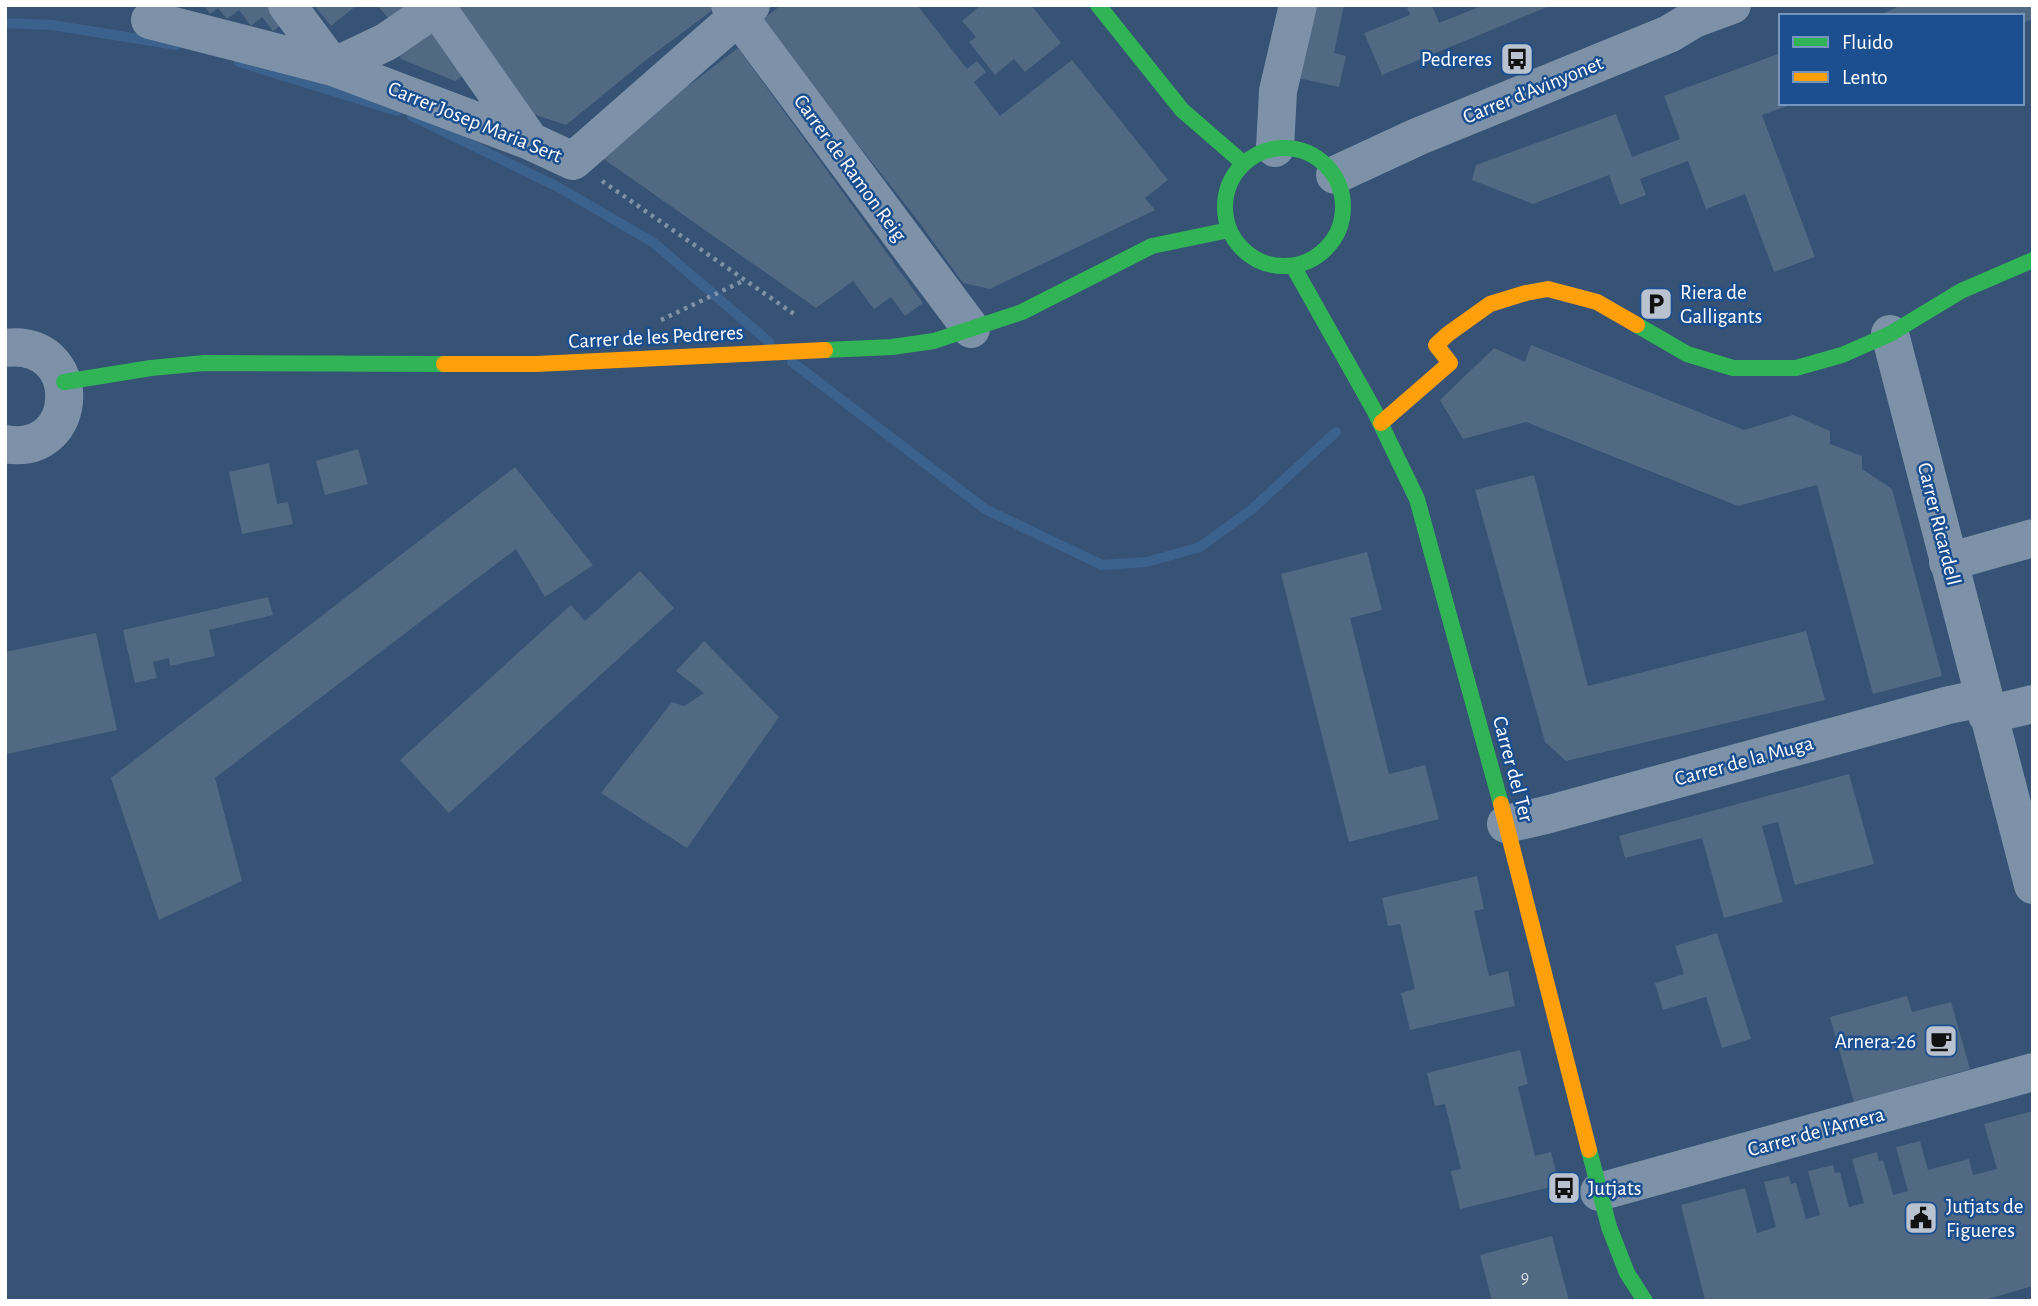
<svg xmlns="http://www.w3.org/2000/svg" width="2038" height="1306" viewBox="0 0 2038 1306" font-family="'Alegreya Sans',sans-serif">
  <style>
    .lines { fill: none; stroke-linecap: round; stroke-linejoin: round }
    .stream { stroke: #3b618d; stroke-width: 10 }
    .building { fill: #526984 }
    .path { stroke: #7d92a8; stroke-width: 4.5; stroke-dasharray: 3.5 5; stroke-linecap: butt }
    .street { stroke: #7d92a8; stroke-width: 38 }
    .fast { stroke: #30b455; stroke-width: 16 }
    .slow { stroke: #ff9f0a; stroke-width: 16 }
    .labels { text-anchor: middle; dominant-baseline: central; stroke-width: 5; stroke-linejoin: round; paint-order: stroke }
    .number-label { font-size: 18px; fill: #d4dae0 }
    .poi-label { font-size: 21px; fill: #fff; stroke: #1b4f8f; text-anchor: start }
    .street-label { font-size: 21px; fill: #fff; stroke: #1b4f8f }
  </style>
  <rect width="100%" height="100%" fill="#365274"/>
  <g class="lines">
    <path class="stream" d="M5,23L52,25L176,45
      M239,62L397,111
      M412,116L558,187L654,243L769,342
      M792,362L985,509L1102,565L1147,562L1200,547L1251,510L1336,432"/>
  </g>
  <path class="building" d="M204,5H275L287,21L273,31L262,17L251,26L239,10L227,19L218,8L210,14Z
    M314,5H357L331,26Z
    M377,5H406L389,19Z
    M450,5H711L714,9L647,59L566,125L530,113Z
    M781,5H917L967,69L977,61L986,72L974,82L1000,116L1072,60L1168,180L1145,198L1155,210L990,289L963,283L919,222L761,21Z
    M981,5H1031L1061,43L1025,72L1014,59L995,75L969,42L976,37L962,21Z
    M1314,5H1344L1334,53L1346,56L1339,87L1298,78Z
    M1406,5H1432L1439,23L1484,5H1552L1382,75L1364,33L1410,15Z
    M1903,5H2033V19L2022,23V16H1876Z
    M430,27L464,75L455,81L401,59L396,51Z
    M738,48L923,303L905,316L891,297L874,309L853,281L816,308L598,155Z
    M1781,53V103L1793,104L1762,115L1815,257L1774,272L1745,194L1706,209L1688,161L1640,179L1646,195L1620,205L1609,175L1533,204L1472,180L1476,165L1616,114L1632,157L1680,139L1664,96Z
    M1531,345L1744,430L1793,415L1830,431V444L1862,456V469L1892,489L1942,676L1873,694L1817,485L1738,506L1526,422L1463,439L1440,400L1494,348L1525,362Z
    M358,449L368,484L325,495L316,461Z
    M269,463L277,504L288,502L293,524L242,534L229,472Z
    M515,467L593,565L545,597L516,549L215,778L242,881L159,920L111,778Z
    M1534,475L1588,686L1806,631L1825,700L1566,761L1545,742L1475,490Z
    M1367,552L1382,610L1350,618L1389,774L1425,765L1439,819L1349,842L1281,574Z
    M640,571L674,608L449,813L400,760L571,605L585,621Z
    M268,597L273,615L209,630L215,656L170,666L169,658L153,662L157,678L135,683L123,630Z
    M96,633L117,730L7,754L5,746V652Z
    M704,641L779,717L687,848L601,793L672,702L684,706L704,693L676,671Z
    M1849,774L1874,864L1795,885L1778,822L1762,826L1783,902L1724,918L1702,838L1625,858L1619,836Z
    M1477,876L1484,909L1474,911L1489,976L1508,971L1515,1006L1410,1030L1401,993L1415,989L1400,924L1388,926L1382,898Z
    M1717,933L1751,1039L1722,1048L1706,997L1663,1010L1655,983L1684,974L1675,946Z
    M1907,996L1912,1012L1951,1002L1970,1069L1854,1102L1830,1017Z
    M1520,1050L1528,1084L1518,1087L1535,1156L1551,1152L1559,1185L1460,1209L1451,1171L1461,1169L1445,1104L1435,1106L1427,1073Z
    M2033,1111V1286L1981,1301H1713L1712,1298L1705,1300L1681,1205L1745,1188L1757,1233L1776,1227L1764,1182L1789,1176L1791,1184L1796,1183L1806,1219L1820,1215L1808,1171L1833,1165L1835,1173L1840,1172L1849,1207L1864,1203L1852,1159L1877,1152L1879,1161L1883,1160L1893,1195L1908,1191L1896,1147L1920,1141L1928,1170L1969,1159L1973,1175L1997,1169L1984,1124Z
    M1552,1236L1569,1301H1492L1480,1255Z"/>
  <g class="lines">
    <path class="path" d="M602,181L794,314
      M661,320L745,280"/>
    <path class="street" d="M287,5L333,67L386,42L440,5
      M435,5L530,141
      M730,5L971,329
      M150,20L333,67L530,141L573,161L751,5
      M1275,148L1278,91L1298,5
      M1335,175L1417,137L1669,34L1694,19L1732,5
      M1890,334L2033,885
      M5,348C86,338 82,458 5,444
      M1948,562L2033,538
      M1987,715L2033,704
      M1506,824L1546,815L1949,705L1983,698
      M1599,1192L2033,1072"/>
    <path class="fast" d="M1098,5L1182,110L1243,163
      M1225 207a59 59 0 1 1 118 0a59 59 0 1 1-118 0Z
      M1293,266L1374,410L1417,499L1501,804
      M1637,325L1687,354L1733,368H1796L1842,355L1890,334L1961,291L2033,260
      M825,350L892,347L934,341L1022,312L1152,246L1229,230
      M64,382L151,368L204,363L444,364
      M1589,1150L1609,1227L1627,1273L1645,1301"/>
    <path class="slow" d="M444,364H536L825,350
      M1381,423L1450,363L1436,345L1448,334L1490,304L1526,293L1548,289L1597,302L1637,325
      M1501,804L1589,1150"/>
  </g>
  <defs>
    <symbol id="bus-square" viewBox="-11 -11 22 22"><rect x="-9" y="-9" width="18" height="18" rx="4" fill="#b9c2ce" stroke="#1b4f8f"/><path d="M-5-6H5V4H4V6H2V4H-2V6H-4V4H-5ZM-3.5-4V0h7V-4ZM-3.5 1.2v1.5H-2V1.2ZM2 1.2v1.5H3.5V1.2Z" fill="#111"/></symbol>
    <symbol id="parking-square" viewBox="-11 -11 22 22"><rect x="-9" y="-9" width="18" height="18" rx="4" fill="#b9c2ce" stroke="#1b4f8f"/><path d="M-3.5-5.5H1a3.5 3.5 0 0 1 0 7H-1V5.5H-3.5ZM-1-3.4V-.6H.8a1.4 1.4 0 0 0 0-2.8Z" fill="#111"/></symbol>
    <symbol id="cafe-square" viewBox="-11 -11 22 22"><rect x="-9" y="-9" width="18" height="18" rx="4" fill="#b9c2ce" stroke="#1b4f8f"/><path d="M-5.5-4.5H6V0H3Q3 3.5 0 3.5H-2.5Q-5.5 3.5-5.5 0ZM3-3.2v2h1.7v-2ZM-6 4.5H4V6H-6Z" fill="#111"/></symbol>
    <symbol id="civic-square" viewBox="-11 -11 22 22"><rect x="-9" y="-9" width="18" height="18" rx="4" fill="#b9c2ce" stroke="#1b4f8f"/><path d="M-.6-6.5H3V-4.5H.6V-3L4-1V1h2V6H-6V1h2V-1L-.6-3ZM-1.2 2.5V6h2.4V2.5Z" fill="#111"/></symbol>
  </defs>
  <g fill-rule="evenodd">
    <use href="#bus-square" x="1498" y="40" width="38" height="38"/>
    <use href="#parking-square" x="1637" y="285" width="38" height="38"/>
    <use href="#cafe-square" x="1922" y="1022" width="38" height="38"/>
    <use href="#bus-square" x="1545" y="1169" width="38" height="38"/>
    <use href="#civic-square" x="1902" y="1199" width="38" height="38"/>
  </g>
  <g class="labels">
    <g class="number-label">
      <text x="1525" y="1278">9</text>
    </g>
    <g class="poi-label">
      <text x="1492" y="59" text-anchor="end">Pedreres</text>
      <text x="1680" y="292">Riera de<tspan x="1680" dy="24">Galligants</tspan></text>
      <text x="1916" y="1041" text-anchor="end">Arnera-26</text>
      <text x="1588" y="1188">Jutjats</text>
      <text x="1946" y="1206">Jutjats de<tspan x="1946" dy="24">Figueres</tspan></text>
    </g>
    <g class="street-label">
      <text transform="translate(1533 90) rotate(-22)">Carrer d'Avinyonet</text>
      <text transform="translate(475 122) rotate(22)">Carrer Josep Maria Sert</text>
      <text transform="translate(850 168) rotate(54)">Carrer de Ramon Reig</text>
      <text transform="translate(656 337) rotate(-3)">Carrer de les Pedreres</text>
      <text transform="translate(1939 524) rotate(76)">Carrer Ricardell</text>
      <text transform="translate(1744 761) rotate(-15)">Carrer de la Muga</text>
      <text transform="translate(1513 769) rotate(75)">Carrer del Ter</text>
      <text transform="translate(1816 1132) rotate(-15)">Carrer de l'Arnera</text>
    </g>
  </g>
  <rect width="2038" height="1306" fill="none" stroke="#ffffff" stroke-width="14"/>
  <rect x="1779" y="14" width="245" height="91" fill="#1b4f8f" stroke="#7695bc" stroke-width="2"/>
  <rect x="1793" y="37" width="35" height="10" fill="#30b455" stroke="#7695bc" stroke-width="2"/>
  <text x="1842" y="49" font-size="21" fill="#ffffff">Fluido</text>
  <rect x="1793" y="72" width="35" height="10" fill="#ff9f0a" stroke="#7695bc" stroke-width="2"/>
  <text x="1842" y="84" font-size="21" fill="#ffffff">Lento</text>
</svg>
